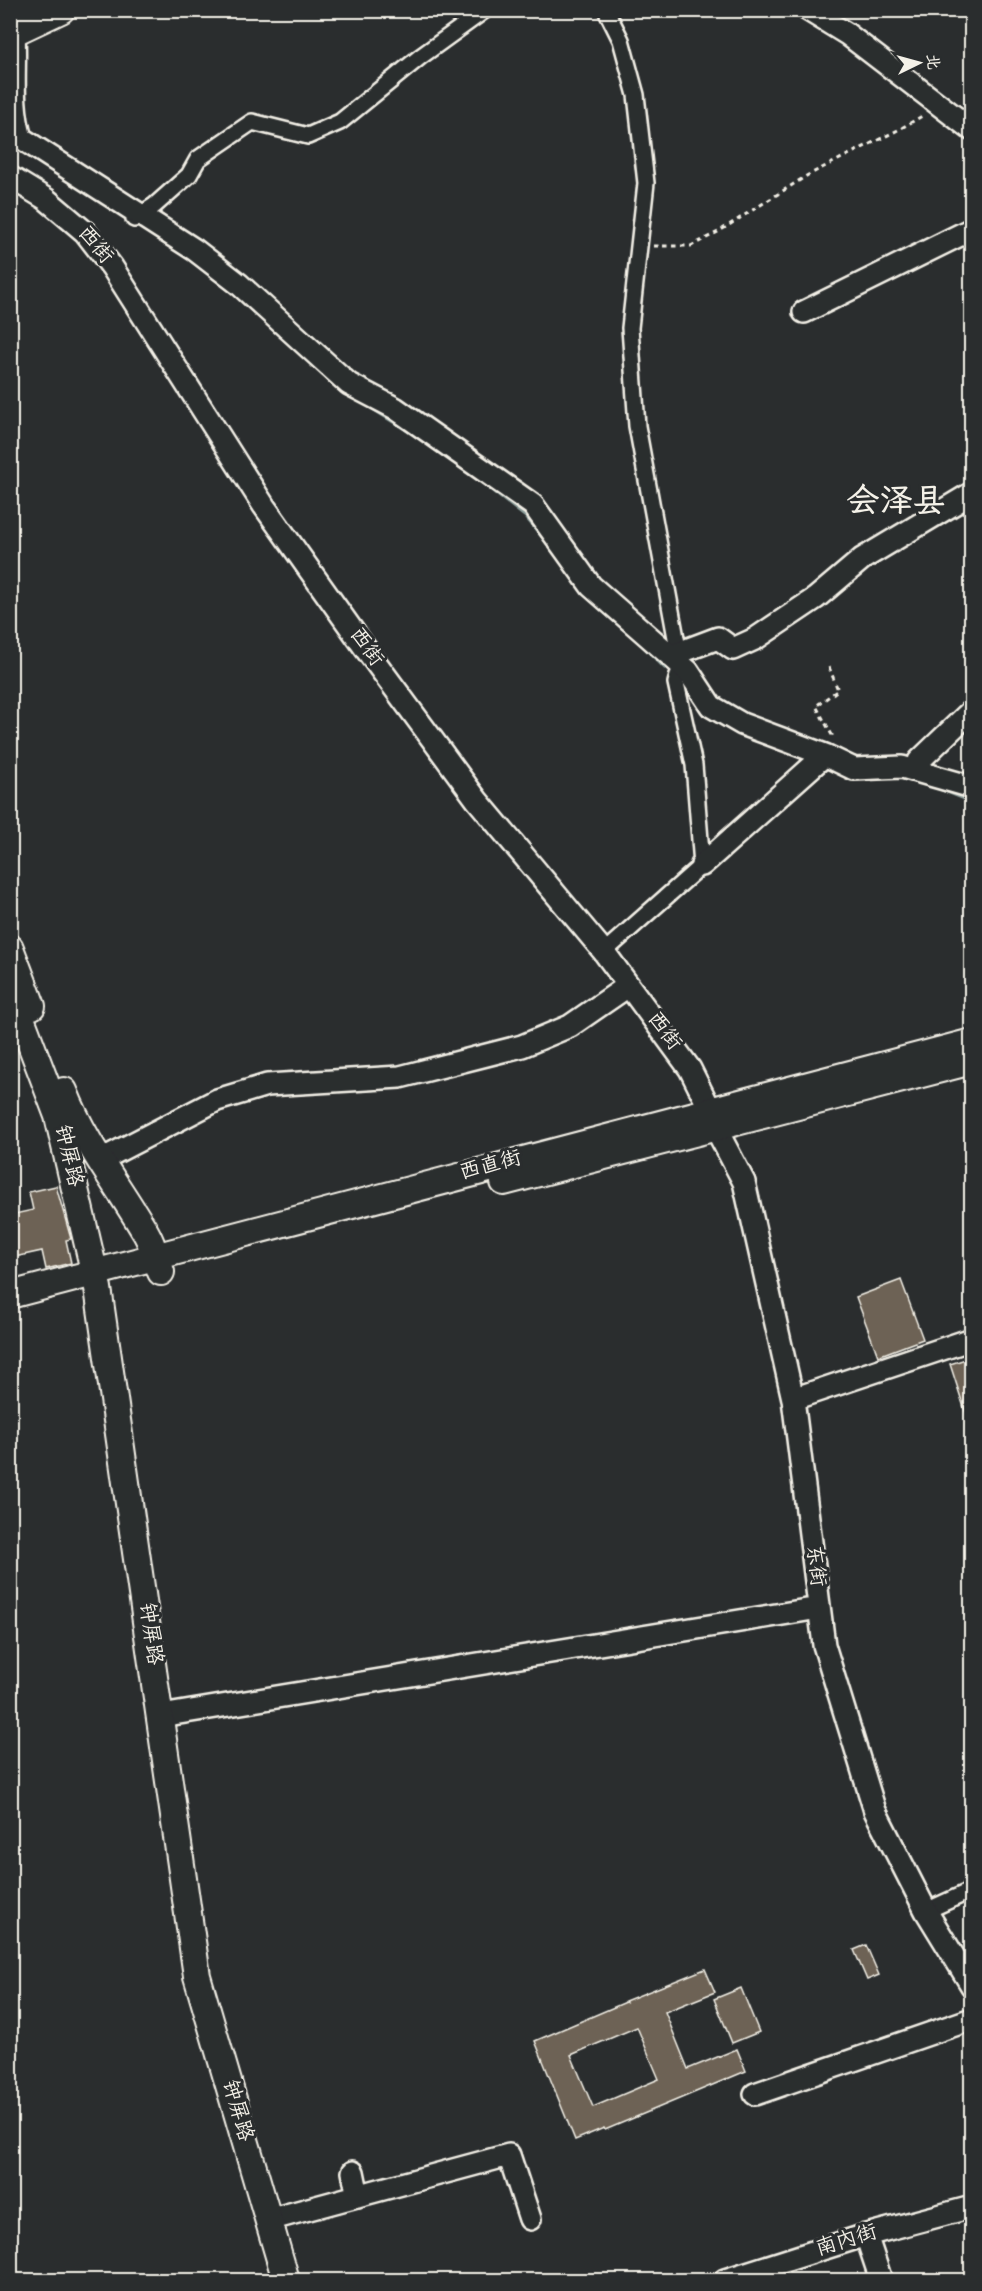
<svg xmlns="http://www.w3.org/2000/svg" width="982" height="2291" viewBox="0 0 982 2291" font-family="Dekko,'LXGW WenKai TC',sans-serif">
  <style>
    .lines { fill: none; stroke-linecap: round; stroke-linejoin: round }
    .stream { stroke: #8c9e9b; stroke-width: 5 }
    .building { fill: #6d6254; stroke: #f4f1e8; stroke-width: 1.5; fill-rule: evenodd }
    .pedestrian-casing { stroke: #f4f1e8; stroke-width: 20 }
    .minor-casing { stroke: #f4f1e8; stroke-width: 26 }
    .tertiary-casing { stroke: #f4f1e8; stroke-width: 30 }
    .path { stroke: #f4f1e8; stroke-width: 3; stroke-dasharray: 4.5 4.5; stroke-linecap: butt }
    .pedestrian { stroke: #2a2d2e; stroke-width: 15 }
    .minor { stroke: #2a2d2e; stroke-width: 21 }
    .tertiary { stroke: #2a2d2e; stroke-width: 26 }
    .labels { text-anchor: middle; dominant-baseline: central; stroke-width: 6; stroke-linejoin: round; paint-order: stroke }
    .street-label { font-size: 21px; fill: #f4f1e8; stroke: #2a2d2e }
    .town-label { font-size: 33px; font-weight: bold; fill: #f4f1e8; stroke: #2a2d2e }
  </style>
  <rect width="100%" height="100%" fill="#2a2d2e"/>
  <filter id="ink" filterUnits="userSpaceOnUse"><feTurbulence type="fractalNoise" baseFrequency=".0167" numOctaves="2"/><feDisplacementMap in="SourceGraphic" scale="12" xChannelSelector="R" yChannelSelector="G"/><feConvolveMatrix kernelMatrix="1 2 1 2 8 2 1 2 1" color-interpolation-filters="sRGB"/></filter>
  <g filter="url(#ink)">
    <g class="lines">
      <path class="stream" d="M371,407L411,432
        M480,480L526,516L548,543
        M592,600L623,628
        M644,646L665,667
        M942,789L972,801"/>
    </g>
    <path class="building" d="M56,1186L71,1239L66,1240L71,1263L46,1269L42,1251L10,1258V1215L33,1210L29,1192Z
      M901,1280L923,1339L878,1356L856,1297Z
      M972,1357V1420H968L950,1364Z
      M866,1945L879,1975L867,1980L854,1950Z
      M705,1969L715,1992L665,2012L688,2069L737,2049L746,2071L605,2130L604,2128L575,2140L535,2041L626,2002L625,2001ZM637,2027L659,2079L593,2107L571,2055Z
      M741,1988L759,2032L732,2043L714,1999Z"/>
    <g class="lines">
      <defs>
        <path id="pedestrian" d="M134,219L154,206L189,175L198,159L252,122L308,136L340,122L420,57L485,10
          M604,952L702,865L694,765L676,683L681,665L637,426L630,328L646,183L636,95L621,40L606,10
          M926,1911L972,1890"/>
        <path id="minor" d="M12,10C19,53 8,96 21,138L195,250L239,284L349,384L395,408L533,505L591,586L688,671L711,706L742,724L825,755L854,769L902,767L972,787
          M808,10L847,34L972,130
          M10,177L46,199L85,232L112,267L264,506L365,648L477,800L604,952L690,1069L710,1109L715,1127L744,1182L793,1399L824,1645L875,1811L926,1911L972,1986
          M804,312L972,229
          M678,653L718,638L733,649L755,639L816,598L862,559L972,493
          M917,770L919,761L972,710
          M702,865L825,755
          M99,1161L217,1100L267,1085L400,1077L522,1046L570,1026L628,986
          M793,1399L972,1339
          M161,1716L819,1608
          M755,2094L972,2019
          M353,2172L358,2196
          M268,2220L509,2155L530,2219
          M866,2235L881,2280
          M725,2280L866,2235L972,2207"/>
        <path id="tertiary" d="M10,34L61,10
          M10,948L32,1006
          M10,989L58,1116L98,1288L197,1976L286,2280
          M64,1091C84,1143 118,1185 146,1233C153,1245 156,1259 161,1272
          M504,1182L972,1061
          M10,1295L972,1042"/>
      </defs>
      <use href="#pedestrian" class="pedestrian-casing"/>
      <use href="#minor" class="minor-casing"/>
      <use href="#tertiary" class="tertiary-casing"/>
      <path class="path" d="M654,246H691L718,232L808,175L898,130L922,116
        M829,667L838,690L816,706L832,735L831,738"/>
      <use href="#pedestrian" class="pedestrian"/>
      <use href="#minor" class="minor"/>
      <use href="#tertiary" class="tertiary"/>
    </g>
  </g>
  <g class="labels">
    <g class="street-label">
      <text transform="translate(94 246) rotate(50)">西街</text>
      <text transform="translate(365 648) rotate(54)">西街</text>
      <text transform="translate(663 1032) rotate(53)">西街</text>
      <text transform="translate(67 1156) rotate(77)">钟屏路</text>
      <text transform="translate(491 1167) rotate(-15)">西直街</text>
      <text transform="translate(814 1566) rotate(83)">东街</text>
      <text transform="translate(149 1634) rotate(82)">钟屏路</text>
      <text transform="translate(236 2111) rotate(74)">钟屏路</text>
      <text transform="translate(847 2242) rotate(-17)">南内街</text>
    </g>
    <g class="town-label">
      <text x="896" y="504">会泽县</text>
    </g>
  </g>
  <rect width="982" height="2291" fill="none" stroke="#2a2d2e" stroke-width="36"/>
  <rect x="18" y="18" width="946" height="2255" fill="none" stroke="#f4f1e8" stroke-width="2" filter="url(#ink)"/>
  <g transform="translate(919 63) rotate(85)" stroke="#2a2d2e" stroke-width="4.5" paint-order="stroke">
  <path d="M0-4.5L10 22L0 15L-10 22Z" fill="#f4f1e8"/>
  <text y="-9" font-size="16" font-weight="bold" text-anchor="middle" fill="#f4f1e8">北</text>
  </g>
</svg>
